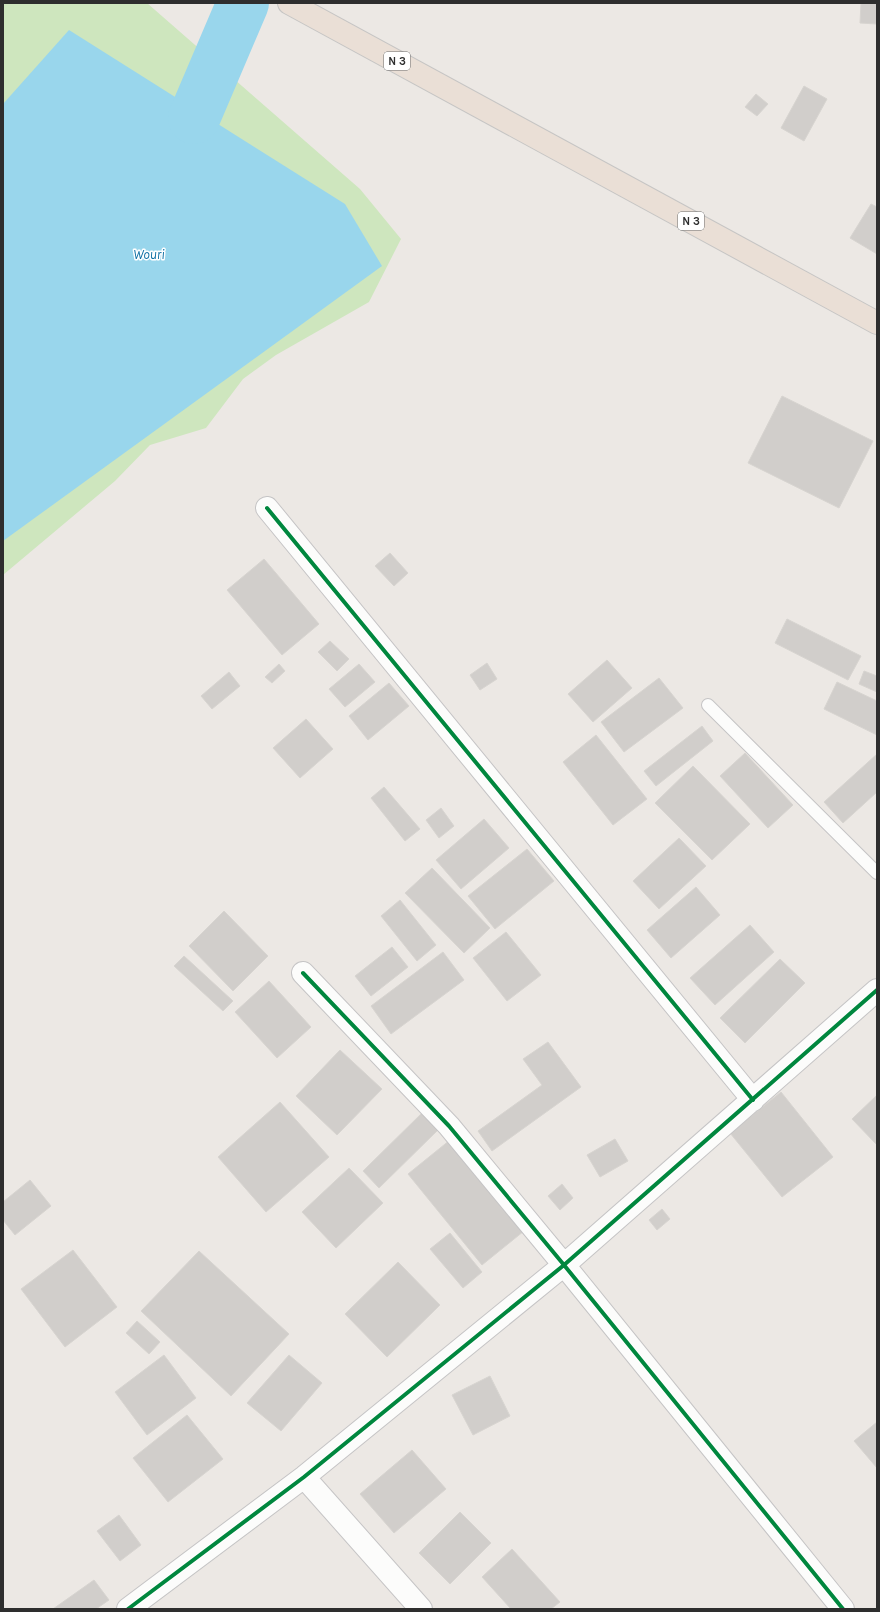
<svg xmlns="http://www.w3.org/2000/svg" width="880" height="1612" viewBox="0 0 880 1612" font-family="Karla,sans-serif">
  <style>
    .green { fill: #cee6be }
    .water { fill: #99d6ec }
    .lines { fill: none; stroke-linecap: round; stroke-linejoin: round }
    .river { stroke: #99d6ec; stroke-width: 52 }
    .building { fill: #d1cecb; stroke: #d7d4d0 }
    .lane-casing { stroke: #c5c4c5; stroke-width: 14 }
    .street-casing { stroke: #c5c4c5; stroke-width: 24 }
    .highway-casing { stroke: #c6c5c4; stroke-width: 24 }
    .lane { stroke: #fcfcfb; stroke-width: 12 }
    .street { stroke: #fcfcfb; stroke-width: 22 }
    .highway { stroke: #eadfd6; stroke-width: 22 }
    .cycleway-casing { stroke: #fff; stroke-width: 6 }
    .cycleway { stroke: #00873e; stroke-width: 4 }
    .labels { text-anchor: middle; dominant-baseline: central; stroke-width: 3; stroke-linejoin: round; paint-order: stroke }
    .shield { fill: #fff; stroke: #6d6d6d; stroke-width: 1 }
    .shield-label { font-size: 11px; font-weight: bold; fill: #2e2e2e }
    .water-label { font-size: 13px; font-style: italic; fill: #0d6fa3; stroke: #fff }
  </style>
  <rect width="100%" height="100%" fill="#ece8e4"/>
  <path class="green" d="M3,3H147L360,189L401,239L369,302L276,355L243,379L206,428L150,445L115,481L3,575Z"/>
  <path class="water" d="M69,30L345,204L382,266L3,541V104Z"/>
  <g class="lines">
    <path class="river" d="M194,118L243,3"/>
  </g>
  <path class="building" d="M861,3H877V24L860,23Z
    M804,86L827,99L804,141L781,128Z
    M756,94L768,104L757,116L745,107Z
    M871,204L877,207V254L850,238Z
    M782,396L873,441L839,508L748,463Z
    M390,553L408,573L394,586L375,566Z
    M264,559L319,624L282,655L227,590Z
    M787,619L861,656L848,680L775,643Z
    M330,641L349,659L337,671L318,652Z
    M607,660L632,688L593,722L568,694Z
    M487,663L497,679L480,690L470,675Z
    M279,664L285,671L272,683L265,677Z
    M359,664L375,682L345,707L329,689Z
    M864,671L877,676V692L859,684Z
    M229,672L240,686L212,709L201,696Z
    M659,678L683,708L624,752L601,722Z
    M837,682L877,701V735L824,709Z
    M389,683L409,706L368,740L349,716Z
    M306,719L333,749L300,778L273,748Z
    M702,726L713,741L656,786L644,771Z
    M596,735L647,799L613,825L563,762Z
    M745,753L793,805L768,828L720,776Z
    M877,754V792L843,823L824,802Z
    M693,766L750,824L712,860L655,803Z
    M384,787L420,829L405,841L371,798Z
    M441,808L454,826L439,838L426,820Z
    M484,819L509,848L461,889L436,860Z
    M679,838L706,866L659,909L633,881Z
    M527,849L554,881L495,929L468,896Z
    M432,868L490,928L464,953L405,893Z
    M696,887L720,915L671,958L647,930Z
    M400,900L436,945L417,961L381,916Z
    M224,911L268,956L233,991L189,946Z
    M750,925L774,952L715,1005L690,978Z
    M506,932L541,975L507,1001L473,958Z
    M392,947L408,967L371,996L355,976Z
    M443,952L464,980L391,1034L371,1006Z
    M184,956L233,1001L223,1011L174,966Z
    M780,959L805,983L745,1043L720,1018Z
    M269,981L311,1027L277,1058L235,1012Z
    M548,1042L581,1087L492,1151L478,1131L542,1085L523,1059Z
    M340,1050L382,1089L337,1135L296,1096Z
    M781,1092L833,1157L782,1197L730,1133Z
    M877,1095V1145L852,1119Z
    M280,1102L329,1157L266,1212L218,1157Z
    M423,1112L440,1128L379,1188L363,1171Z
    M615,1139L628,1161L600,1177L587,1155Z
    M450,1140L524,1231L482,1265L408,1174Z
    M349,1168L383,1203L336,1248L302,1212Z
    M30,1180L51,1206L15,1235L3,1220V1202Z
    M562,1184L573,1198L560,1210L548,1196Z
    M662,1209L670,1219L657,1230L649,1220Z
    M450,1233L482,1272L463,1288L430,1249Z
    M73,1250L117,1307L65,1347L21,1289Z
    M199,1251L289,1334L231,1396L141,1311Z
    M398,1262L440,1305L387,1357L345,1314Z
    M137,1321L160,1342L149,1354L126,1333Z
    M164,1355L196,1398L147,1435L115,1392Z
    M289,1355L322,1383L281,1431L247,1403Z
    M490,1376L510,1416L473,1435L452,1395Z
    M187,1415L223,1459L168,1502L133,1458Z
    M877,1422V1468L854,1441Z
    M412,1450L446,1489L394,1533L360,1494Z
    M460,1512L491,1543L450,1584L419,1553Z
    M119,1515L141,1545L120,1561L97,1531Z
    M512,1549L560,1602L551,1609H511L482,1577Z
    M94,1580L109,1600L96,1609H53Z"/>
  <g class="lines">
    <defs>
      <path id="lane" d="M708,705L877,873"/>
      <path id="street" d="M267,508L753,1100
        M303,973L449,1126L564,1265L843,1609
        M304,1477L421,1609
        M128,1609L304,1477L564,1265L877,990"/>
      <path id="highway" d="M289,3L877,323"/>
    </defs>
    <use href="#lane" class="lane-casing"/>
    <use href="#street" class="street-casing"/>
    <use href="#highway" class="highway-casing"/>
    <use href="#lane" class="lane"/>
    <use href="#street" class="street"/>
    <use href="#highway" class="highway"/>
    <defs>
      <path id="cycleway" d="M267,508L753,1100
        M303,973L449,1126L564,1265L843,1609
        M128,1609L304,1477L564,1265L877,990"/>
    </defs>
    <use href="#cycleway" class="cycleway-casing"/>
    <use href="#cycleway" class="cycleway"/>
  </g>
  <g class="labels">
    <g class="shield">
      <rect x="384" y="52" width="26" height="18" rx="3"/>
      <rect x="678" y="212" width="26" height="18" rx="3"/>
    </g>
    <g class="shield-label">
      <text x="397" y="61">N 3</text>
      <text x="691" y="221">N 3</text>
    </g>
    <g class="water-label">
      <text x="149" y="254">Wouri</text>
    </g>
  </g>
  <rect width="880" height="1612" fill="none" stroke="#2e2e2e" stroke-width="8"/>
</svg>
